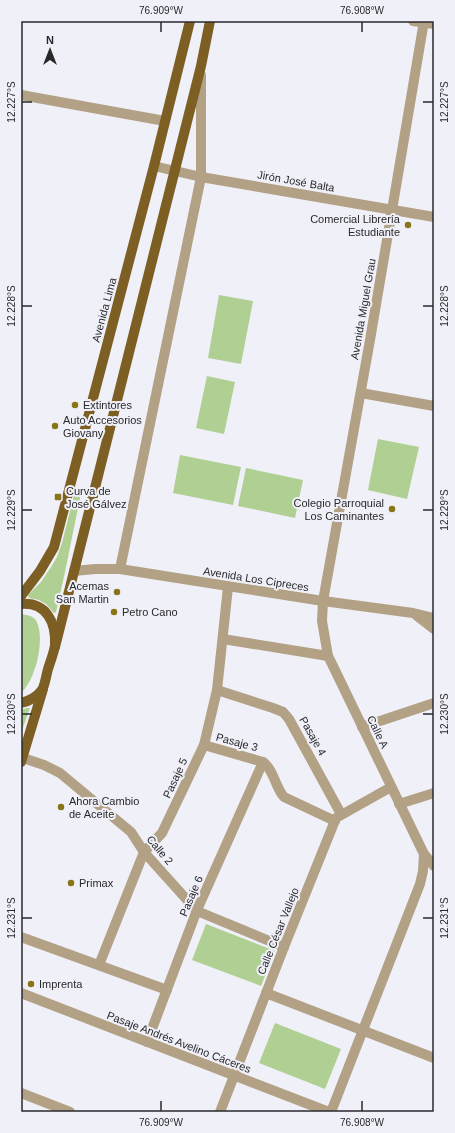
<svg xmlns="http://www.w3.org/2000/svg" width="455" height="1133" font-family="Arial,sans-serif">
	<style>
		.green { fill: #afd092 }
		.lines { fill: none; stroke-linecap: round; stroke-linejoin: round }
		.minor { stroke: #b2a184; stroke-width: 10 }
		.major { stroke: #7d5e23; stroke-width: 10 }
		.ticks { fill: none; stroke: #29292c; stroke-width: 1.5 }
		.poi-dot { fill: #887517; stroke: #f0f0f9; stroke-width: 1.5 }
		.labels { text-anchor: middle; dominant-baseline: central; stroke-width: 4; stroke-linejoin: round; paint-order: stroke }
		.street-label { font-size: 11px; fill: #29292c; stroke: #f0f0f9 }
		.poi-label { font-size: 11px; fill: #29292c; stroke: #f0f0f9; text-anchor: start }
		.neatline { fill: none; stroke: #29292c; stroke-width: 1.5 }
		.ticks-label { font-size: 10px; text-anchor: middle; fill: #29292c }
	</style>
	<rect width="100%" height="100%" fill="#f0f0f9"/>
	<g class="green">
		<path d="M219,295L253,301L241,364L208,358Z"/>
		<path d="M207,376L235,382L224,434L196,428Z"/>
		<path d="M378,439L419,447L407,499L368,490Z"/>
		<path d="M180,455L241,467L233,505L173,493Z"/>
		<path d="M246,468L303,480L295,518L238,506Z"/>
		<path d="M75,491L81,493L65,572L56,612L54,613L46,604L39,600L29,598L28,595L41,582L51,567L57,557L62,543Z"/>
		<path d="M21,614C26,615 31,615 35,619C44,631 39,659 34,671C32,678 28,684 24,690L21,691Z"/>
		<path d="M27,708H30L21,733V710Z"/>
		<path d="M206,924L275,951L261,986L192,960Z"/>
		<path d="M275,1023L341,1049L325,1089L259,1063Z"/>
	</g>
	<g class="lines">
		<g class="minor">
			<path d="M413,21L434,24"/>
			<path d="M424,21L370,340L323,601L322,621L328,656L332,664L424,854L434,866"/>
			<path d="M21,95L165,121"/>
			<path d="M154,166L201,177L434,217"/>
			<path d="M361,393L434,406"/>
			<path d="M120,569L201,177V75"/>
			<path d="M74,571L95,569H120L323,601L413,613L434,618"/>
			<path d="M416,615L434,629"/>
			<path d="M223,639L328,656"/>
			<path d="M217,690L273,708L283,712L289,719L341,814"/>
			<path d="M362,727L434,703"/>
			<path d="M204,745L263,762C274,770 275,787 284,797L335,821"/>
			<path d="M23,758L44,765L60,773L131,832L144,852L197,911L284,947"/>
			<path d="M399,804L434,793"/>
			<path d="M21,937L167,990"/>
			<path d="M99,965L144,852L162,833L204,745L217,690L228,587"/>
			<path d="M21,993L329,1112"/>
			<path d="M266,993L434,1058"/>
			<path d="M147,1042L197,910L263,762"/>
			<path d="M21,1093L70,1112"/>
			<path d="M220,1112L284,947L336,818L391,787"/>
			<path d="M331,1112L420,884L423,871L424,854"/>
		</g>
		<g class="major">
			<path d="M21,596L40,571L54,547L154,166L190,21"/>
			<path d="M21,604C47,602 56,623 55,645C54,653 50,662 48,669C46,676 45,685 42,690C37,697 29,701 21,703"/>
			<path d="M55,647L201,66L210,21"/>
			<path d="M21,762L43,689"/>
		</g>
	</g>
	<path class="ticks" d="M161,22V32M362,22V32M22,102H32M423,102H433M22,306H32M423,306H433M22,510H32M423,510H433M22,714H32M423,714H433M22,918H32M423,918H433M161,1101V1111M362,1101V1111"/>
	<g class="poi-dot">
		<circle cx="408" cy="225" r="4"/>
		<circle cx="75" cy="405" r="4"/>
		<circle cx="55" cy="426" r="4"/>
		<rect x="54" y="493" width="8" height="8" rx="2"/>
		<circle cx="392" cy="509" r="4"/>
		<circle cx="117" cy="592" r="4"/>
		<circle cx="114" cy="612" r="4"/>
		<circle cx="61" cy="807" r="4"/>
		<circle cx="71" cy="883" r="4"/>
		<circle cx="31" cy="984" r="4"/>
	</g>
	<g class="labels">
		<g class="street-label">
			<text transform="translate(296 181) rotate(10)">Jirón José Balta</text>
			<text transform="translate(363 309) rotate(-80)">Avenida Miguel Grau</text>
			<text transform="translate(104 310) rotate(-75)">Avenida Lima</text>
			<text transform="translate(256 579) rotate(9)">Avenida Los Cipreces</text>
			<text transform="translate(378 732) rotate(64)">Calle A</text>
			<text transform="translate(313 736) rotate(61)">Pasaje 4</text>
			<text transform="translate(237 742) rotate(15)">Pasaje 3</text>
			<text transform="translate(175 778) rotate(-65)">Pasaje 5</text>
			<text transform="translate(160 850) rotate(50)">Calle 2</text>
			<text transform="translate(191 896) rotate(-67)">Pasaje 6</text>
			<text transform="translate(278 931) rotate(-68)">Calle César Vallejo</text>
			<text transform="translate(179 1042) rotate(21)">Pasaje Andrés Avelino Cáceres</text>
		</g>
		<g class="poi-label">
			<text x="400" y="219" text-anchor="end">Comercial Librería<tspan x="400" dy="13">Estudiante</tspan></text>
			<text x="83" y="405">Extintores</text>
			<text x="63" y="420">Auto Accesorios<tspan x="63" dy="13">Giovany</tspan></text>
			<text x="66" y="491">Curva de<tspan x="66" dy="13">José Gálvez</tspan></text>
			<text x="384" y="503" text-anchor="end">Colegio Parroquial<tspan x="384" dy="13">Los Caminantes</tspan></text>
			<text x="109" y="586" text-anchor="end">Acemas<tspan x="109" dy="13">San Martin</tspan></text>
			<text x="122" y="612">Petro Cano</text>
			<text x="69" y="801">Ahora Cambio<tspan x="69" dy="13">de Aceite</tspan></text>
			<text x="79" y="883">Primax</text>
			<text x="39" y="984">Imprenta</text>
		</g>
	</g>
	<rect width="455" height="1133" fill="none" stroke="#f0f0f9" stroke-width="44"/>
	<g transform="translate(50 50)" stroke="#f0f0f9" stroke-width="3" paint-order="stroke">
	<path d="M0-3L7 15L0 10L-7 15Z" fill="#29292c"/>
	<text y="-6" font-size="11" font-weight="bold" text-anchor="middle" fill="#29292c">N</text>
	</g>
	<rect x="22" y="22" width="411" height="1089" class="neatline"/>
	<g class="ticks-label">
		<text x="161" y="14">76.909°W</text>
		<text x="362" y="14">76.908°W</text>
		<text transform="translate(11 102) rotate(-90)" y="4">12.227°S</text>
		<text transform="translate(444 102) rotate(-90)" y="4">12.227°S</text>
		<text transform="translate(11 306) rotate(-90)" y="4">12.228°S</text>
		<text transform="translate(444 306) rotate(-90)" y="4">12.228°S</text>
		<text transform="translate(11 510) rotate(-90)" y="4">12.229°S</text>
		<text transform="translate(444 510) rotate(-90)" y="4">12.229°S</text>
		<text transform="translate(11 714) rotate(-90)" y="4">12.230°S</text>
		<text transform="translate(444 714) rotate(-90)" y="4">12.230°S</text>
		<text transform="translate(11 918) rotate(-90)" y="4">12.231°S</text>
		<text transform="translate(444 918) rotate(-90)" y="4">12.231°S</text>
		<text x="161" y="1126">76.909°W</text>
		<text x="362" y="1126">76.908°W</text>
	</g>
</svg>
